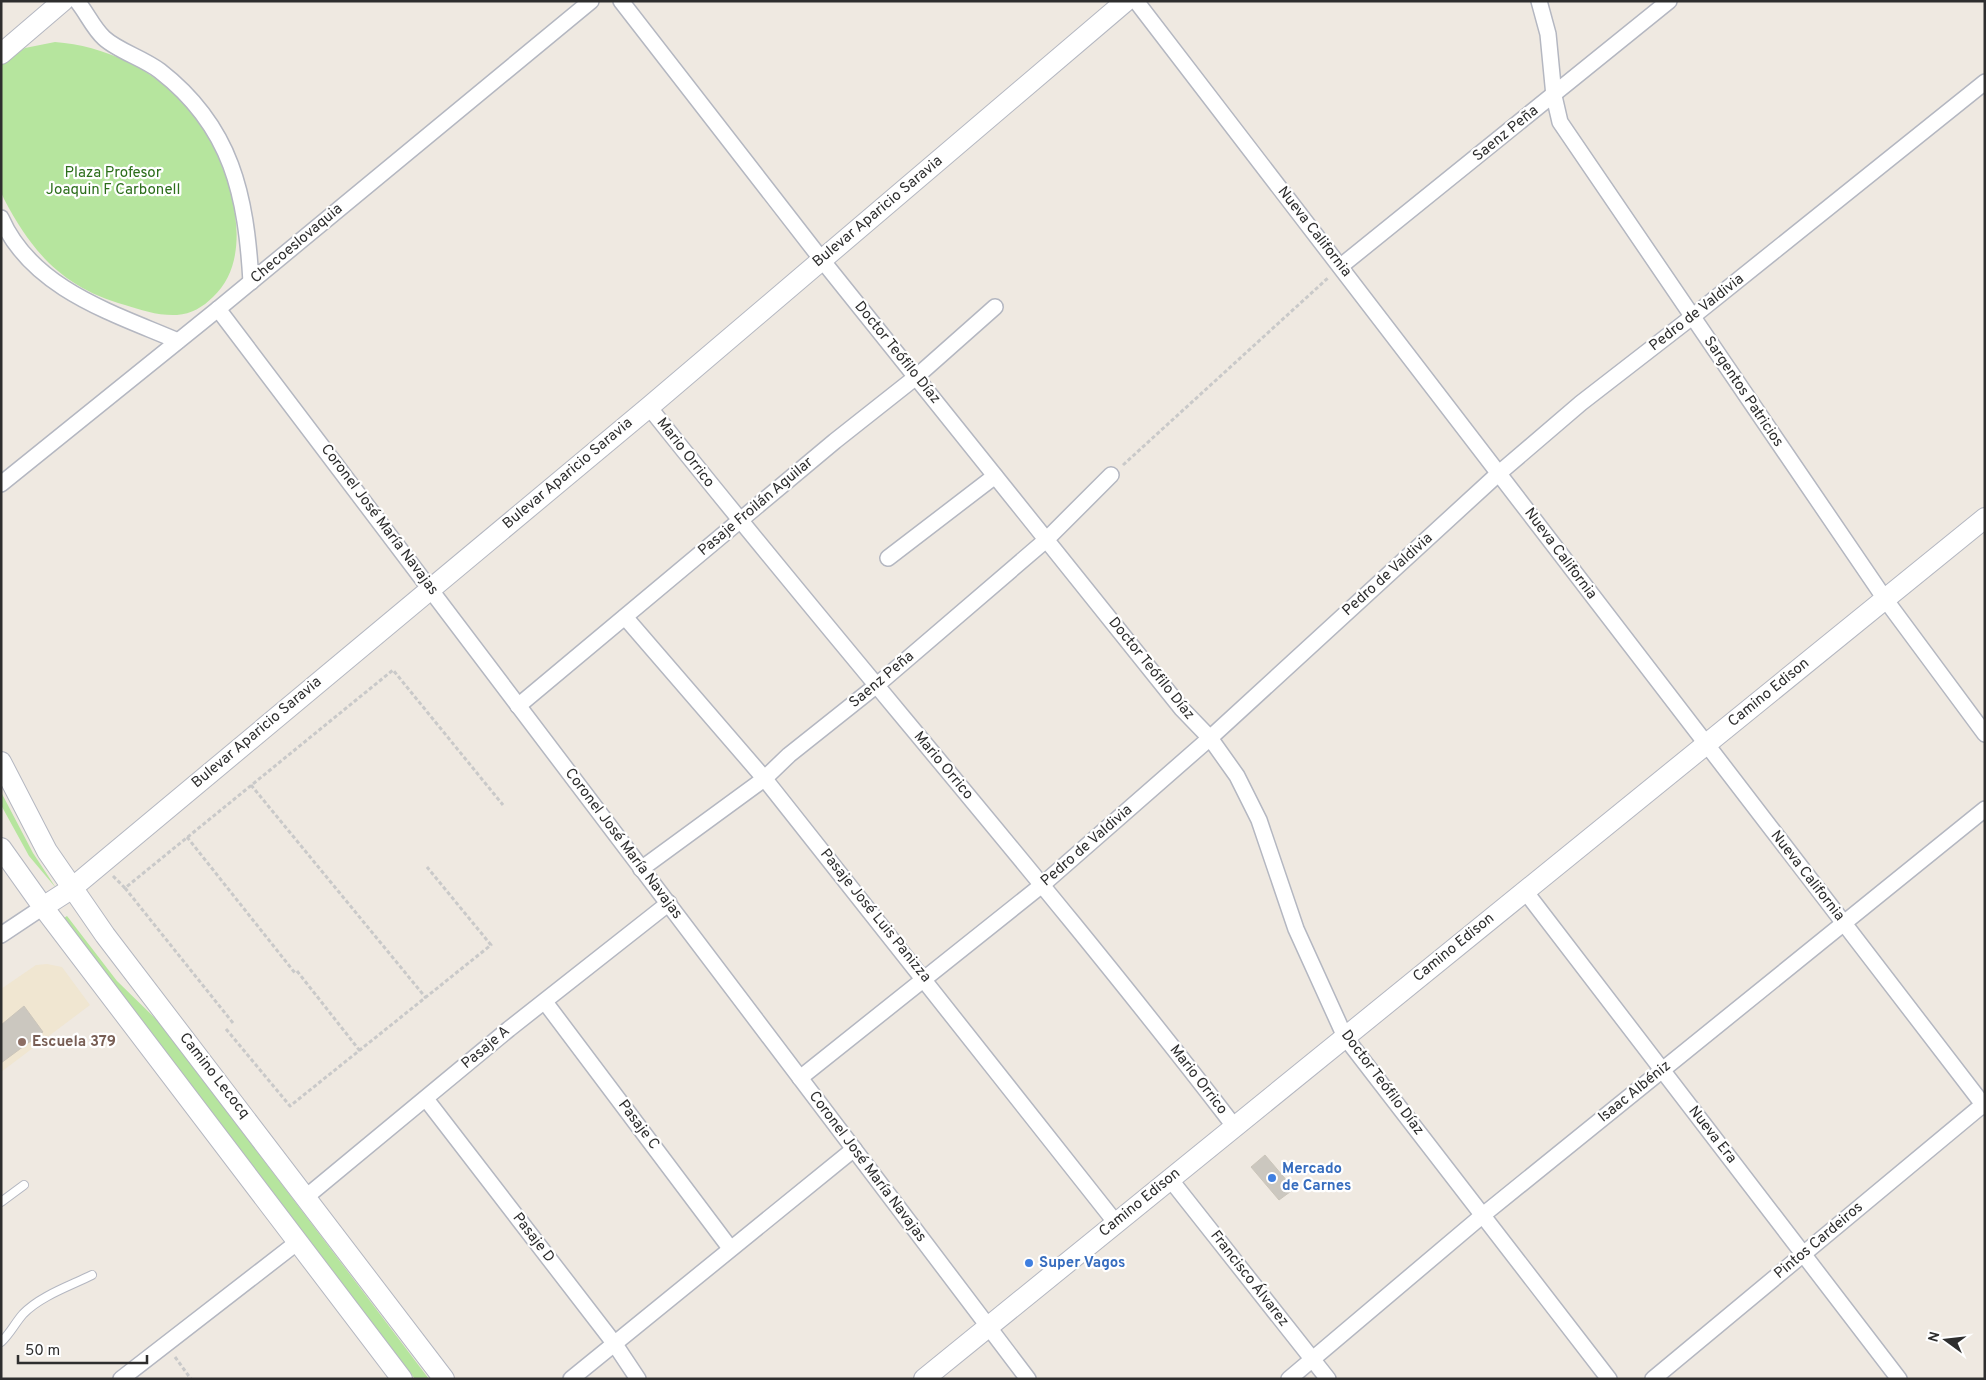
<svg xmlns="http://www.w3.org/2000/svg" width="1986" height="1380" font-family="Overpass,sans-serif">
	<style>
		.education { fill: #f0e6d1 }
		.green { fill: #b6e59e }
		.building { fill: #cbc7bf; stroke: #cbc5ba }
		.lines { fill: none; stroke-linecap: round; stroke-linejoin: round }
		.service-casing { stroke: #b4b7c1; stroke-width: 10 }
		.minor-casing { stroke: #b4b7c1; stroke-width: 18 }
		.tertiary-casing { stroke: #b4b7c1; stroke-width: 22 }
		.path { stroke: #c9c9c9; stroke-width: 3; stroke-dasharray: 4 2.5; stroke-linecap: butt }
		.service { stroke: #fff; stroke-width: 8 }
		.minor { stroke: #fff; stroke-width: 15 }
		.tertiary { stroke: #fff; stroke-width: 20 }
		.education-dot { fill: #8d6e63; stroke: #fff; stroke-width: 2 }
		.shop-dot { fill: #3f7fe0; stroke: #fff; stroke-width: 2 }
		.labels { text-anchor: middle; dominant-baseline: central; stroke-width: 4.5; stroke-linejoin: round; paint-order: stroke }
		.street-label { font-size: 15px; fill: #2e2e2e; stroke: #fff }
		.park-label { font-size: 15px; fill: #2c6e1b; stroke: #fff }
		.education-label { font-size: 15px; font-weight: bold; fill: #785e54; stroke: #fff; text-anchor: start }
		.shop-label { font-size: 15px; font-weight: bold; fill: #366cbe; stroke: #fff; text-anchor: start }
	</style>
	<rect width="100%" height="100%" fill="#efe9e1"/>
	<path class="education" d="M47,964L62,967L90,1005L1,1072V989L36,965Z"/>
	<g class="green">
		<path d="M55,42C105,46 151,68 185,104C224,147 263,251 213,297C203,307 191,314 177,315C159,316 141,310 125,305C64,288 33,254 4,199L1,192V65L25,48Z"/>
		<path d="M1,792L33,853L56,888L29,856L1,805Z"/>
		<path d="M67,916L117,981L160,1023L429,1379H415L64,918Z"/>
	</g>
	<g class="building">
		<path d="M24,1006L43,1032L1,1063V1025Z"/>
		<path d="M1265,1155L1294,1189L1279,1200L1251,1167Z"/>
	</g>
	<g class="lines">
		<defs>
			<g id="service">
				<path d="M1,1202L24,1185"/>
				<path d="M1,1342C10,1334 15,1323 23,1314C40,1296 70,1286 92,1275"/>
			</g>
			<g id="minor">
				<path d="M77,1C87,13 93,28 104,38C118,51 143,58 160,71C232,127 246,195 251,282"/>
				<path d="M621,1L822,260L1182,709L1210,738L1237,776L1259,820L1296,929L1345,1037L1609,1379"/>
				<path d="M1136,1L1985,1107"/>
				<path d="M1539,1L1548,34L1554,96L1560,122L1885,599L1985,734"/>
				<path d="M1,218C32,289 113,313 178,341"/>
				<path d="M1341,266L1669,1"/>
				<path d="M218,309L1028,1379"/>
				<path d="M649,407C841,649 1046,881 1234,1126"/>
				<path d="M1,484L218,309L591,1"/>
				<path d="M888,558L995,476"/>
				<path d="M625,617L764,778L1116,1223"/>
				<path d="M518,706L835,441L916,377L995,307"/>
				<path d="M641,869L764,779L789,755L877,685L1046,540L1111,475"/>
				<path d="M1525,891L1899,1379"/>
				<path d="M1,935L43,907"/>
				<path d="M545,1002L730,1248"/>
				<path d="M800,1078L1042,885L1210,738L1498,474L1581,403L1692,317L1985,82"/>
				<path d="M426,1099L614,1343L638,1379"/>
				<path d="M1170,1179L1328,1379"/>
				<path d="M306,1197L509,1029L669,903"/>
				<path d="M121,1379L299,1241"/>
				<path d="M571,1379L854,1149"/>
				<path d="M1289,1379L1483,1215L1985,809"/>
				<path d="M1653,1379L1985,1103"/>
			</g>
			<g id="tertiary">
				<path d="M1,54L63,1"/>
				<path d="M1,762L47,851L105,935L444,1379"/>
				<path d="M1,848L43,907L402,1379"/>
				<path d="M43,907L71,889L649,407L1126,1"/>
				<path d="M924,1379L1985,518"/>
			</g>
		</defs>
		<use href="#service" class="service-casing"/>
		<use href="#minor" class="minor-casing"/>
		<use href="#tertiary" class="tertiary-casing"/>
		<g class="path">
			<path d="M1123,465L1329,277"/>
			<path d="M251,785L426,998"/>
			<path d="M187,837L295,973"/>
			<path d="M113,876L125,888"/>
			<path d="M297,971L360,1051"/>
			<path d="M233,1023L125,888L393,670L503,805"/>
			<path d="M226,1029L290,1106L491,945L427,867"/>
			<path d="M175,1357L191,1379"/>
		</g>
		<use href="#service" class="service"/>
		<use href="#minor" class="minor"/>
		<use href="#tertiary" class="tertiary"/>
	</g>
	<circle class="education-dot" cx="22" cy="1042" r="5"/>
	<g class="shop-dot">
		<circle cx="1272" cy="1178" r="5"/>
		<circle cx="1029" cy="1263" r="5"/>
	</g>
	<g class="labels">
		<g class="street-label">
			<text transform="translate(1506 134) rotate(-39)">Saenz Peña</text>
			<text transform="translate(878 212) rotate(-40)">Bulevar Aparicio Saravia</text>
			<text transform="translate(1314 232) rotate(52)">Nueva California</text>
			<text transform="translate(297 244) rotate(-40)">Checoeslovaquia</text>
			<text transform="translate(1697 313) rotate(-38)">Pedro de Valdivia</text>
			<text transform="translate(897 353) rotate(51)">Doctor Teófilo Díaz</text>
			<text transform="translate(1743 392) rotate(56)">Sargentos Patricios</text>
			<text transform="translate(685 453) rotate(52)">Mario Orrico</text>
			<text transform="translate(568 474) rotate(-40)">Bulevar Aparicio Saravia</text>
			<text transform="translate(756 507) rotate(-40)">Pasaje Froilán Aguilar</text>
			<text transform="translate(379 520) rotate(53)">Coronel José María Navajas</text>
			<text transform="translate(1560 554) rotate(53)">Nueva California</text>
			<text transform="translate(1388 575) rotate(-42)">Pedro de Valdivia</text>
			<text transform="translate(1151 669) rotate(51)">Doctor Teófilo Díaz</text>
			<text transform="translate(882 680) rotate(-40)">Saenz Peña</text>
			<text transform="translate(1769 693) rotate(-39)">Camino Edison</text>
			<text transform="translate(257 733) rotate(-40)">Bulevar Aparicio Saravia</text>
			<text transform="translate(943 766) rotate(50)">Mario Orrico</text>
			<text transform="translate(623 844) rotate(53)">Coronel José María Navajas</text>
			<text transform="translate(1087 846) rotate(-41)">Pedro de Valdivia</text>
			<text transform="translate(1807 876) rotate(52)">Nueva California</text>
			<text transform="translate(875 916) rotate(51)">Pasaje José Luis Panizza</text>
			<text transform="translate(1454 948) rotate(-39)">Camino Edison</text>
			<text transform="translate(486 1048) rotate(-40)">Pasaje A</text>
			<text transform="translate(214 1076) rotate(52)">Camino Lecocq</text>
			<text transform="translate(1198 1080) rotate(52)">Mario Orrico</text>
			<text transform="translate(1382 1083) rotate(53)">Doctor Teófilo Díaz</text>
			<text transform="translate(1635 1092) rotate(-39)">Isaac Albéniz</text>
			<text transform="translate(638 1125) rotate(53)">Pasaje C</text>
			<text transform="translate(1712 1135) rotate(52)">Nueva Era</text>
			<text transform="translate(867 1167) rotate(53)">Coronel José María Navajas</text>
			<text transform="translate(1140 1203) rotate(-39)">Camino Edison</text>
			<text transform="translate(533 1238) rotate(52)">Pasaje D</text>
			<text transform="translate(1819 1241) rotate(-40)">Pintos Cardeiros</text>
			<text transform="translate(1249 1279) rotate(52)">Francisco Álvarez</text>
		</g>
		<g class="park-label">
			<text x="113" y="173">Plaza Profesor<tspan x="113" dy="17">Joaquin F Carbonell</tspan></text>
		</g>
		<g class="education-label">
			<text x="32" y="1042">Escuela 379</text>
		</g>
		<g class="shop-label">
			<text x="1282" y="1169">Mercado<tspan x="1282" dy="17">de Carnes</tspan></text>
			<text x="1039" y="1263">Super Vagos</text>
		</g>
	</g>
	<rect width="1986" height="1380" fill="none" stroke="#2e2e2e" stroke-width="5"/>
	<g transform="translate(1946 1340) rotate(285)" stroke="#ffffff" stroke-width="4" paint-order="stroke">
	<path d="M0-4L9 19L0 12L-9 19Z" fill="#2e2e2e"/>
	<text y="-8" font-size="14" font-weight="bold" text-anchor="middle" fill="#2e2e2e">N</text>
	</g>
	<path d="M18 1355v8h129v-8" fill="none" stroke="#2e2e2e" stroke-width="2.5"/>
	<text x="25" y="1355" font-size="15" fill="#2e2e2e" stroke="#ffffff" stroke-width="4" paint-order="stroke">50 m</text>
</svg>
